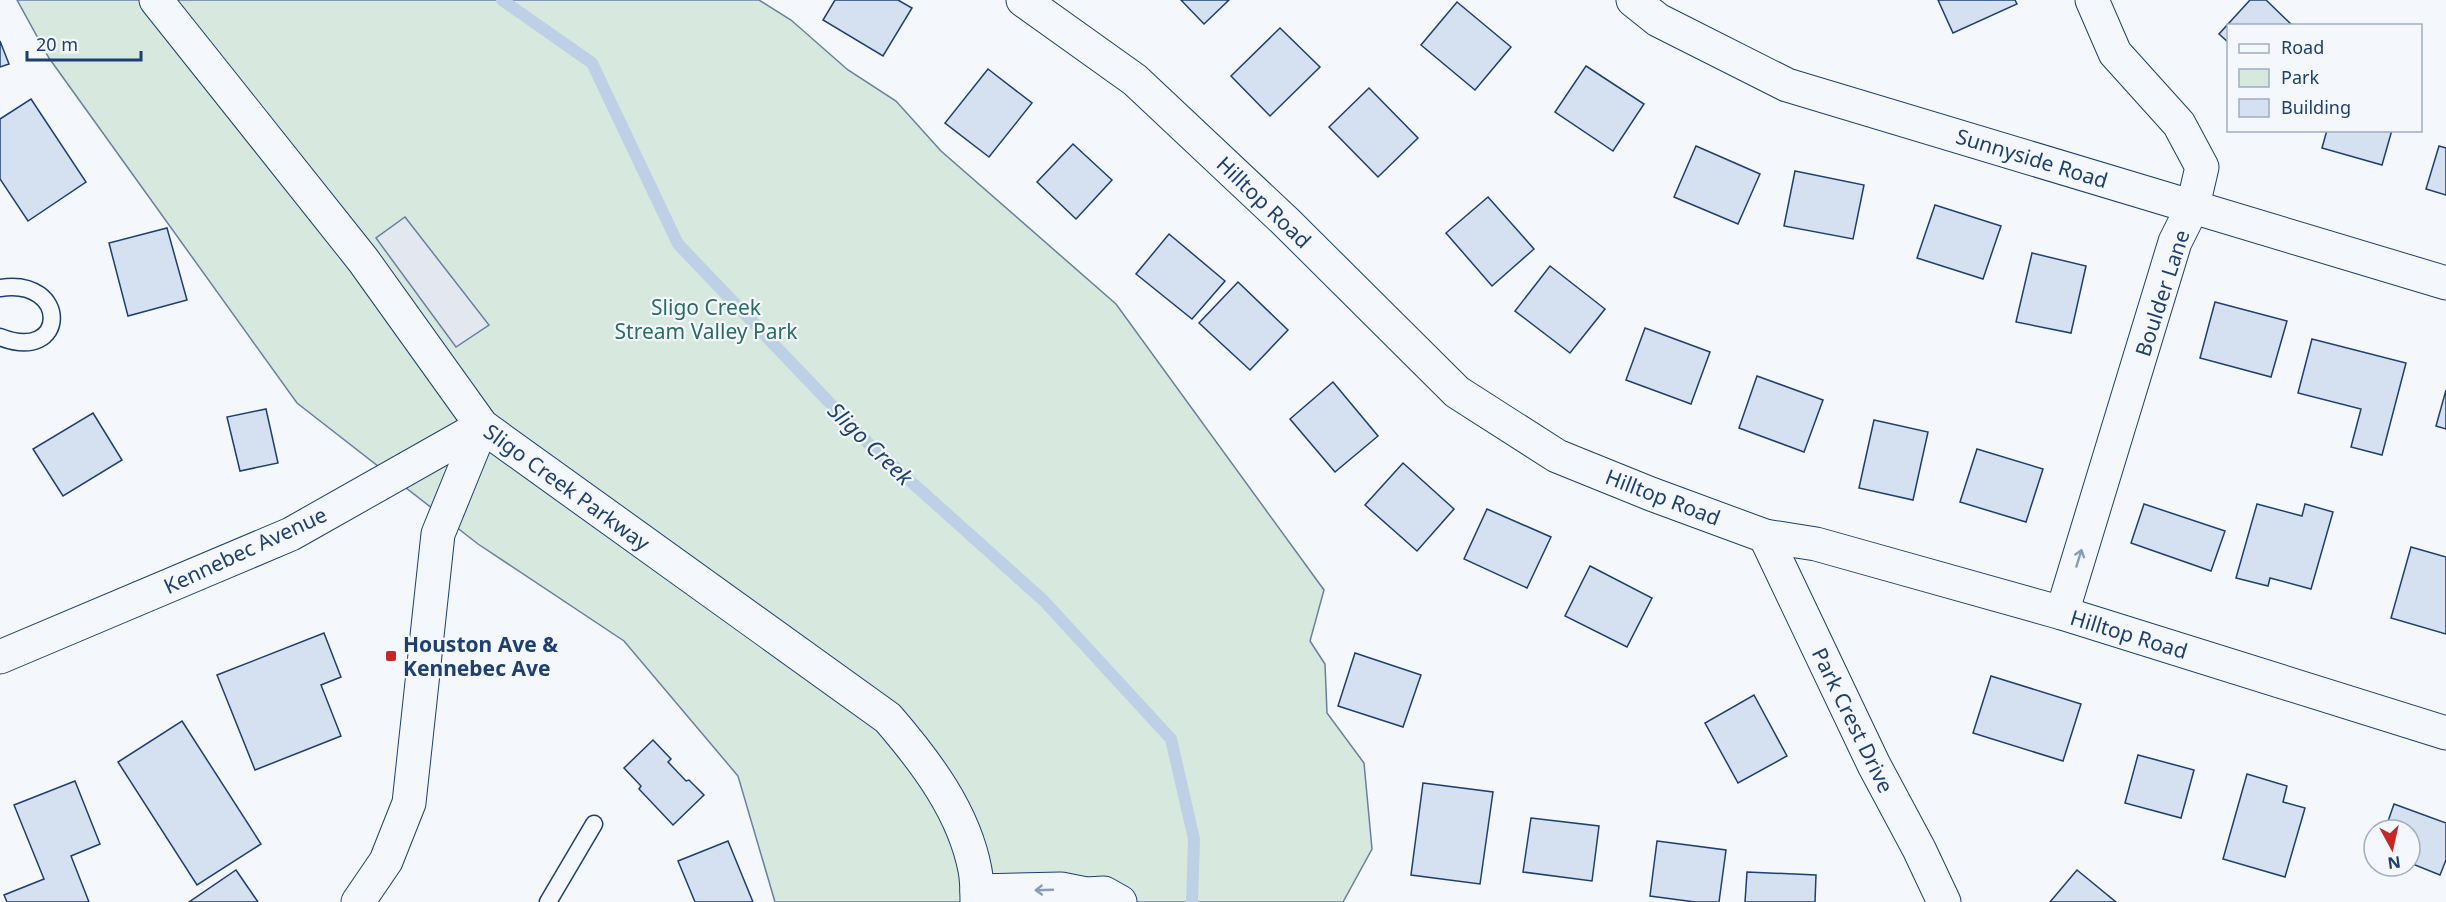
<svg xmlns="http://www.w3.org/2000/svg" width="2446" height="902" font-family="'Noto Sans',sans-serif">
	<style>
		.green { fill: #d7e8df; stroke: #687fa3; stroke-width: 1.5 }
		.parking { fill: #e3e8f0; stroke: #687fa3; stroke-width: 1.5 }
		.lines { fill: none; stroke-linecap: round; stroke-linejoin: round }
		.stream { stroke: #bed0e5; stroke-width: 12 }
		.building { fill: #d5e0f0; stroke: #1d3f73; stroke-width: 1.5 }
		.service-casing { stroke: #1d3f73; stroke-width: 19 }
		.minor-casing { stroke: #1d3f73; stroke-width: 35 }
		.tertiary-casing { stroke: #1d3f73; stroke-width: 35 }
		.service { stroke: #f4f7fb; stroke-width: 16 }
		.minor { stroke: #f4f7fb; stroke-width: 33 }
		.tertiary { stroke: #f4f7fb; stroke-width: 33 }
		.oneway { stroke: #889bb7 }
		.poi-dot { fill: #c62828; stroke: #f4f7fb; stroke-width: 2 }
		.labels { text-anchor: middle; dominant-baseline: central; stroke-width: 4.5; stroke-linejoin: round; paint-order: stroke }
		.street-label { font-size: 21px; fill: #1d3f73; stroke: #f4f7fb }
		.park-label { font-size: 21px; fill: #2c6c60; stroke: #f4f7fb }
		.poi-label { font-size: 21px; font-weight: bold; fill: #1d3f73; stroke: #f4f7fb; text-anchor: start }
		.water-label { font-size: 22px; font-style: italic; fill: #1d3f73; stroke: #f4f7fb }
	</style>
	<rect width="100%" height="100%" fill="#f4f7fb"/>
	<path class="green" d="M17,0H759L791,20L848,70L896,101L941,151L1116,304L1324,590L1310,641L1325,664L1327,713L1364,763L1372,849L1343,902H775L738,776L624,641L478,544L297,403L49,58Z"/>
	<path class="parking" d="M405,217L489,325L456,347L376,238Z"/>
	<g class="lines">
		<path class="stream" d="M502,0L592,63L678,244L869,444L1044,601L1171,739L1194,839L1192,902"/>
	</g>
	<g class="building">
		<path d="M835,0H898L912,8L883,56L823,20Z"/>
		<path d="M1181,0H1229L1204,24Z"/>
		<path d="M1938,0H2015L2017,4L1953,33Z"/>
		<path d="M2250,0H2266L2293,26H2228V42L2219,34Z"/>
		<path d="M1457,2L1511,47L1475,90L1421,45Z"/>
		<path d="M1280,28L1320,67L1270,116L1231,76Z"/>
		<path d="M0,41L9,64L0,67Z"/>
		<path d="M1586,66L1644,104L1613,151L1555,112Z"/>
		<path d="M988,69L1032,103L989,157L945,123Z"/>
		<path d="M1369,88L1418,138L1378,177L1329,127Z"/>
		<path d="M31,99L86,182L28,221L0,179V119Z"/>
		<path d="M2327,130H2392L2382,165L2322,148Z"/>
		<path d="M1073,144L1112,180L1076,219L1037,182Z"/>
		<path d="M1696,146L1760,174L1738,224L1674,197Z"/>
		<path d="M2439,146L2446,148V195L2426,189Z"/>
		<path d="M1795,171L1864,185L1853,239L1784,226Z"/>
		<path d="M1488,197L1534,249L1492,286L1446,233Z"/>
		<path d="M1935,205L2001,226L1983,279L1917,258Z"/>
		<path d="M167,228L187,300L128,316L109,243Z"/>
		<path d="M1169,234L1225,281L1192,319L1136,274Z"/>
		<path d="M2032,253L2086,266L2071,333L2016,322Z"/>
		<path d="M1550,266L1605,309L1570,353L1515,311Z"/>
		<path d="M1238,282L1288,330L1250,370L1199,323Z"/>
		<path d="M2215,302L2287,321L2271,377L2200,358Z"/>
		<path d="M1645,328L1710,352L1691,404L1626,380Z"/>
		<path d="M2312,339L2406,363L2382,455L2351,447L2361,409L2298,393Z"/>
		<path d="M1757,376L1823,400L1804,452L1739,428Z"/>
		<path d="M1333,382L1378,436L1335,472L1290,419Z"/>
		<path d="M2446,390V429L2436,426Z"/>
		<path d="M266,409L278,463L240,471L227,417Z"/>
		<path d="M93,413L122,460L63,496L33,449Z"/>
		<path d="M1874,420L1928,432L1913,500L1859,488Z"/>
		<path d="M1977,449L2043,469L2026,522L1960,502Z"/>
		<path d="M1403,463L1454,509L1417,551L1365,505Z"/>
		<path d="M2144,504L2225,531L2211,571L2131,543Z"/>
		<path d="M2257,504L2302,516L2305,504L2333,512L2311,589L2270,578L2268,586L2236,578Z"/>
		<path d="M1487,509L1551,537L1527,588L1464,559Z"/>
		<path d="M2411,547L2446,557V634L2391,618Z"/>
		<path d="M1590,566L1652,598L1627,647L1565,616Z"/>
		<path d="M324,633L341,677L321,685L341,736L255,770L217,675Z"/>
		<path d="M1355,653L1421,675L1403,727L1338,706Z"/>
		<path d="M1991,676L2081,704L2063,761L1973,733Z"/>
		<path d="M1754,695L1787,756L1738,783L1705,723Z"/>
		<path d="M182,721L261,844L197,885L118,762Z"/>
		<path d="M653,740L671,759L668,762L686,781L689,780L704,795L673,825L639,789L641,786L624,768Z"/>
		<path d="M2138,755L2194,770L2181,818L2125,803Z"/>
		<path d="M2247,774L2287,786L2283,802L2305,808L2285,877L2223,859Z"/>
		<path d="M75,781L100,844L71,856L89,902H7L4,895L44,879L14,805Z"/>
		<path d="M1423,783L1493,792L1480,884L1411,875Z"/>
		<path d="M2394,804L2446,823V860L2440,875L2410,863V830H2385Z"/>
		<path d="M1531,818L1599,826L1592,881L1523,872Z"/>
		<path d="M728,841L753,902H695L678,861Z"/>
		<path d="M1657,841L1726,850L1719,902H1695L1650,896Z"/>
		<path d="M236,870L258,902H189Z"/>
		<path d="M2077,870L2116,902H2050Z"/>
		<path d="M1747,872L1816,875L1815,902H1745Z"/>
	</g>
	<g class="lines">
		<defs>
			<g id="service">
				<path d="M0,288C70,277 68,364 0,337"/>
				<path d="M548,902L594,824"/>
			</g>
			<g id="minor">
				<path d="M1023,0L1135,80L1285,221L1457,392L1557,456L1651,494L1765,536L1816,544L2062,613L2446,733"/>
				<path d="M1633,0L1658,20L1787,85L2446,283"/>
				<path d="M1765,536L1874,765L1919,849L1944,902"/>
				<path d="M2062,613L2175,242L2193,206L2202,167L2179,124L2115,53L2092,0"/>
				<path d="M0,657L291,534L482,426"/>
				<path d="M977,891L1061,889L1086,894L1104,893L1120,902"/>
				<path d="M358,902L386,861L409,803L438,534L482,426"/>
			</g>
			<path id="tertiary" d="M156,0L363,260L482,426L888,718C926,762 964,812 975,870C977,880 977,891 977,902"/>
		</defs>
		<use href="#service" class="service-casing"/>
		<use href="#minor" class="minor-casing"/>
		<use href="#tertiary" class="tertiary-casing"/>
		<use href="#service" class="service"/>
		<use href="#minor" class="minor"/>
		<use href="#tertiary" class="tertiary"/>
	</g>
	<defs><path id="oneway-shaft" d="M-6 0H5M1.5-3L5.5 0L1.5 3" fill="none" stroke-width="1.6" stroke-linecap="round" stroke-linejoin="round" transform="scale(1.5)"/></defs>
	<g class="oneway">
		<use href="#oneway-shaft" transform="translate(2079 558) rotate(-73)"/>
		<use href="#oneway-shaft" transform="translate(1044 890) rotate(178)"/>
	</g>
	<rect class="poi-dot" x="385" y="650" width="12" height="12" rx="3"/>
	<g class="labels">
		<g class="street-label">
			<text transform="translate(2032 158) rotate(17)">Sunnyside Road</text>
			<text transform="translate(1264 202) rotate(44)">Hilltop Road</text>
			<text transform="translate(2162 293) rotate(-72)">Boulder Lane</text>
			<text transform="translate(567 487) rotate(36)">Sligo Creek Parkway</text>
			<text transform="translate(1663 497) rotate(21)">Hilltop Road</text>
			<text transform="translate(245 550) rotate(-25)">Kennebec Avenue</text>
			<text transform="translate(2129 634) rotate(17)">Hilltop Road</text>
			<text transform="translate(1853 720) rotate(64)">Park Crest Drive</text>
		</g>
		<g class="park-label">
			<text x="706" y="307">Sligo Creek<tspan x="706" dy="24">Stream Valley Park</tspan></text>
		</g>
		<g class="poi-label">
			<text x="403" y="644">Houston Ave &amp;<tspan x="403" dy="24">Kennebec Ave</tspan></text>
		</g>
		<g class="water-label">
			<text transform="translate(871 443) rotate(44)">Sligo Creek</text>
		</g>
	</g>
	<rect x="2227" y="24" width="195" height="108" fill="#f4f7fb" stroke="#9eadc5" stroke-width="1.5"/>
	<rect x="2239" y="44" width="30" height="9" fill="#f4f7fb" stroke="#9eadc5" stroke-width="1.5"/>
	<text x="2281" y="54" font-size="18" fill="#1d3f73">Road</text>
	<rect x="2239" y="69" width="30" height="18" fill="#d7e8df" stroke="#9eadc5" stroke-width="1.5"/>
	<text x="2281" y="84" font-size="18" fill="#1d3f73">Park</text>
	<rect x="2239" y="99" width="30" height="18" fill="#d5e0f0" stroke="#9eadc5" stroke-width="1.5"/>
	<text x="2281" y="114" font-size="18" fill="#1d3f73">Building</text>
	<g transform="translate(2392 848) rotate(172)"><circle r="28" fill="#f4f7fb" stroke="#9eadc5" stroke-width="1.5"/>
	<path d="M0-4.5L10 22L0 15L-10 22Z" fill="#c62828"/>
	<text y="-9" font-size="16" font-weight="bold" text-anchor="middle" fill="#1d3f73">N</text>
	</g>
	<path d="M27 51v9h114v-9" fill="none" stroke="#1d3f73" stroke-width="3"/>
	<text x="36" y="51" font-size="18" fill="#1d3f73" stroke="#f4f7fb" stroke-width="4.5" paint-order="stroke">20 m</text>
</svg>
